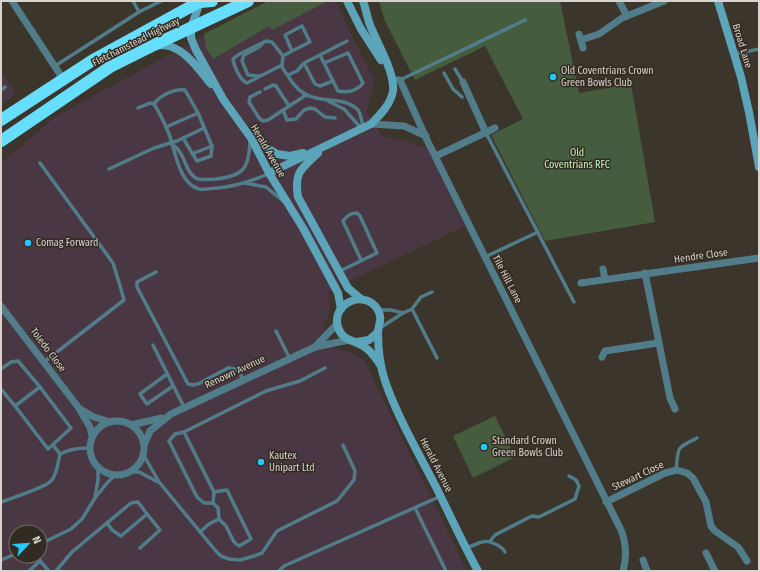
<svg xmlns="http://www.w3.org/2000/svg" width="760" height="572" font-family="'Fira Sans Condensed',sans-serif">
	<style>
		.industrial { fill: #493843; fill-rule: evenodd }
		.green { fill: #455c3f }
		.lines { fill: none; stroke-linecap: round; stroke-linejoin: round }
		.lane { stroke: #517d8a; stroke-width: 3.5 }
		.street { stroke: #517d8a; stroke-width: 7 }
		.secondary { stroke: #5ca4b9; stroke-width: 8 }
		.highway { stroke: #66defe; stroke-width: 12 }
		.poi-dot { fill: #22c9fd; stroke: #322b22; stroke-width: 1.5 }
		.labels { text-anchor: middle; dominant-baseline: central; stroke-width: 3; stroke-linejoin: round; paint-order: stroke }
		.street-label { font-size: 10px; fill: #d8d3cd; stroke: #322b22 }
		.poi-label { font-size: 10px; fill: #d8d3cd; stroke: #322b22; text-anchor: start }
		.park-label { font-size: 10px; fill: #c7f3bc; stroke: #322b22 }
	</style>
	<rect width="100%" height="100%" fill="#3c352c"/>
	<g class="industrial">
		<path d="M268,1H335L374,80L367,112L382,136L406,141L427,148L465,226L328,291L330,312L323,326L334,349L351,352L364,360L467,571H1V163L55,117ZM16,532H40V556H16Z"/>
		<path d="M1,71L16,94L1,105Z"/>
	</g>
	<g class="green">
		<path d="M268,1H328L272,30L269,26L213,59L206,48L204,34Z"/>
		<path d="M379,1H560L579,93L631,84L655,222L545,241L491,135L523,119L485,46L415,80L384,19Z"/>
		<path d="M495,416L515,457L473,478L453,436Z"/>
	</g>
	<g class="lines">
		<g class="lane">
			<path d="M133,1L139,12"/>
			<path d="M292,51L310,42L302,26L285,35L292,51L283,56C283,59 282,63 282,66C282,69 288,75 290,79C310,111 339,91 358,110C361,114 362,122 363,128"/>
			<path d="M735,54L759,49"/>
			<path d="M320,55L347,41"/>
			<path d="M324,63L348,53L363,83C357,91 347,93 338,91L333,81"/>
			<path d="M282,65L247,83C240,80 234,67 233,59L238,55L266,41L272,42L283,56"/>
			<path d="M55,66L139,12L161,1"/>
			<path d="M455,69L463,82"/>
			<path d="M444,73L453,89L462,97"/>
			<path d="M288,75L297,71L304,63L320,55L333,81L320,86L315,84L304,63"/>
			<path d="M260,76L248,75L242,61L244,55L259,47L264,42"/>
			<path d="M400,80L525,20"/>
			<path d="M265,89L273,85L276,86L289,106"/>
			<path d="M1,90L5,87"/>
			<path d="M260,92L250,97L249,102L259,118L263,121L268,120L306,95"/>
			<path d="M328,101L344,109L361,128"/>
			<path d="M154,104C159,96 175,88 185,90L198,113L212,146L211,156L197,161L183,138"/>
			<path d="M138,108L150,103L154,104C160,113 165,124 169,134C175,150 179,184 199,189C205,190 212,188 218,188C236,186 252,181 268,174"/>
			<path d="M283,110L287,120L296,119L304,110L310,108L315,109L325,117L335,118"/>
			<path d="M166,127L198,113"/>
			<path d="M486,133L574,302"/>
			<path d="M172,144C174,146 177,148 179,151C185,158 187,175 198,179C203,180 211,179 216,179C244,176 249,168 250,141"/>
			<path d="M192,154L212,146"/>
			<path d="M40,163L113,263L121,289L124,300L44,362"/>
			<path d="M109,169L154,148L177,141L204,128"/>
			<path d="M245,183L266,187L283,201"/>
			<path d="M485,257L538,232"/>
			<path d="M340,271L377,253L360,216L357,213C350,213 347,216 343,221L361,260"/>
			<path d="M156,272L137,282V287L188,384L193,385L198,384L228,368C237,367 239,372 243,379"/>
			<path d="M412,309L437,358"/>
			<path d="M379,310H391L403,313"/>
			<path d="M380,328L403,313L412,309L421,297L432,292"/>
			<path d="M276,331L290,359"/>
			<path d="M153,345L184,407"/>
			<path d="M1,369L11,362L18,361L40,387"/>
			<path d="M167,374L140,394L147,404L173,386"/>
			<path d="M40,387L71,428L48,449L15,406Z"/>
			<path d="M1,389L15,406"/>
			<path d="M184,432L214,492L227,490L251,539L239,546L234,542L226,526L219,519L218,508L213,503H204L197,497L169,441L175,434Z"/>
			<path d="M184,432L266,391L300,381L325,368"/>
			<path d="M53,445L60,454"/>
			<path d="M143,454L159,482L215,550L221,556L229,559L240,560L254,556L262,553L277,531L337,501L354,480L355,471L343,445"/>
			<path d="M676,470C679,446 675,449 697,438"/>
			<path d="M129,472H139L158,482"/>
			<path d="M95,497L98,480V468"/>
			<path d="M1,502C12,498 44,488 51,481C57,475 58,463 60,454C69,449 78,448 89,448"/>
			<path d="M213,503L214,492"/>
			<path d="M415,508L446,571"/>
			<path d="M200,532L209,524L219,519"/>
			<path d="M490,541L495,535L532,516L539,517L575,499L579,486L576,480L569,476"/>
			<path d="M40,544L71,529L82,519L95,498L107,483L115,475"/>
			<path d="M140,548L160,530L147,514"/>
			<path d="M467,548C477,544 485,538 495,544C500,546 503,548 505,552"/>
			<path d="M38,556L40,561L49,571"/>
			<path d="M1,560L16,554"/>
			<path d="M29,571L40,561"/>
			<path d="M56,571L72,552L131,503L138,502L147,514L121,536L112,530L107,523"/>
			<path d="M279,571L284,566L441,496"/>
		</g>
		<g class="street">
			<path d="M12,1L63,79"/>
			<path d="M619,1L627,16L664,1"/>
			<path d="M579,34L583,48"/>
			<path d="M581,40L599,34L622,18L627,16"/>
			<path d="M393,80H400L427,140L485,257L621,530C626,543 627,557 623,571"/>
			<path d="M463,82L486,133"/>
			<path d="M371,124L404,126L426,136"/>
			<path d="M436,156L495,128"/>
			<path d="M603,269L605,279"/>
			<path d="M645,273L670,398L675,409"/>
			<path d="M581,283L759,258"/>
			<path d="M1,306L78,407L90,427L92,436"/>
			<path d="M315,347L337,324"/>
			<path d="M602,357L605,351L658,343"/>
			<path d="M80,409L94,417L110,422"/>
			<circle cx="117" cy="448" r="27"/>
			<path d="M131,425L162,418"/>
			<path d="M144,445L150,431L171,414L315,347L349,340"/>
			<path d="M606,502L665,473L677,470L687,473L693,478L706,502L711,526L715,531L738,547L747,561"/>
			<path d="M706,553L715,571"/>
			<path d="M643,560L647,571"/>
		</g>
		<g class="secondary">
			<path d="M347,1L361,29L381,60"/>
			<path d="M718,1L741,77L749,112L759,167"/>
			<path d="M200,2L191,28V38L196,50L223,99L251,138L269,173L303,228L338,293L341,309"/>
			<path d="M156,45C160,45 165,45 169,46C187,51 200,71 211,84"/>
			<path d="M252,138L277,154L290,156L303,153"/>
			<path d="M318,153C301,169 294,172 298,197L348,288L361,299"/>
			<path d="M269,173L371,124C380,115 391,104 393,91C395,72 377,43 370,25C367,17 366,9 363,1"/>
			<path d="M357,342L369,340L378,332"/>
			<path d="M381,366C376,359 372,351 363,346C354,340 344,341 339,330C328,305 364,287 378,310C383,319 378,325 378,333C378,349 380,366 385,381C397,416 419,454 436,487C450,515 463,544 478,571"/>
		</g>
		<g class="highway">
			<path d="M200,2L212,1"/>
			<path d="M1,120L93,60L201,1"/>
			<path d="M1,141L110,67L154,45L248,1"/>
		</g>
	</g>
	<g class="poi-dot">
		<circle cx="553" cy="77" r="4"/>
		<circle cx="28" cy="243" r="4"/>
		<circle cx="484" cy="447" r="4"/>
		<circle cx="261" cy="462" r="4"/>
	</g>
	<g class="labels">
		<g class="street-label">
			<text transform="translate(136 42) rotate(-27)">Fletchamstead Highway</text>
			<text transform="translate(742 46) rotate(73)">Broad Lane</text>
			<text transform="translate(268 151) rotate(60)">Herald Avenue</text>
			<text transform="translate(701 256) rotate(-8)">Hendre Close</text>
			<text transform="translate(507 279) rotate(63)">Tile Hill Lane</text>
			<text transform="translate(48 350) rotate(53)">Toledo Close</text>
			<text transform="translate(235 372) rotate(-25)">Renown Avenue</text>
			<text transform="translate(436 465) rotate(63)">Herald Avenue</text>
			<text transform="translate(638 476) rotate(-25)">Stewart Close</text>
		</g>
		<g class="poi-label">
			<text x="561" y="71">Old Coventrians Crown<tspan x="561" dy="12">Green Bowls Club</tspan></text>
			<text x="36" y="243">Comag Forward</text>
			<text x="492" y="441">Standard Crown<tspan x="492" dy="12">Green Bowls Club</tspan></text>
			<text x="269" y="456">Kautex<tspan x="269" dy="12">Unipart Ltd</tspan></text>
		</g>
		<g class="park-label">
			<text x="577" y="153">Old<tspan x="577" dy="12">Coventrians RFC</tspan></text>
		</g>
	</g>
	<rect width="760" height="572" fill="none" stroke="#d8d3cd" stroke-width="4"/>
	<g transform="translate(28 544) rotate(65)"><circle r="19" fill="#322b22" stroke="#746e66"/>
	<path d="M0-3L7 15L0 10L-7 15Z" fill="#22c9fd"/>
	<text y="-6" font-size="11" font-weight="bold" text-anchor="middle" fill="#d8d3cd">N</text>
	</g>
</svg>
